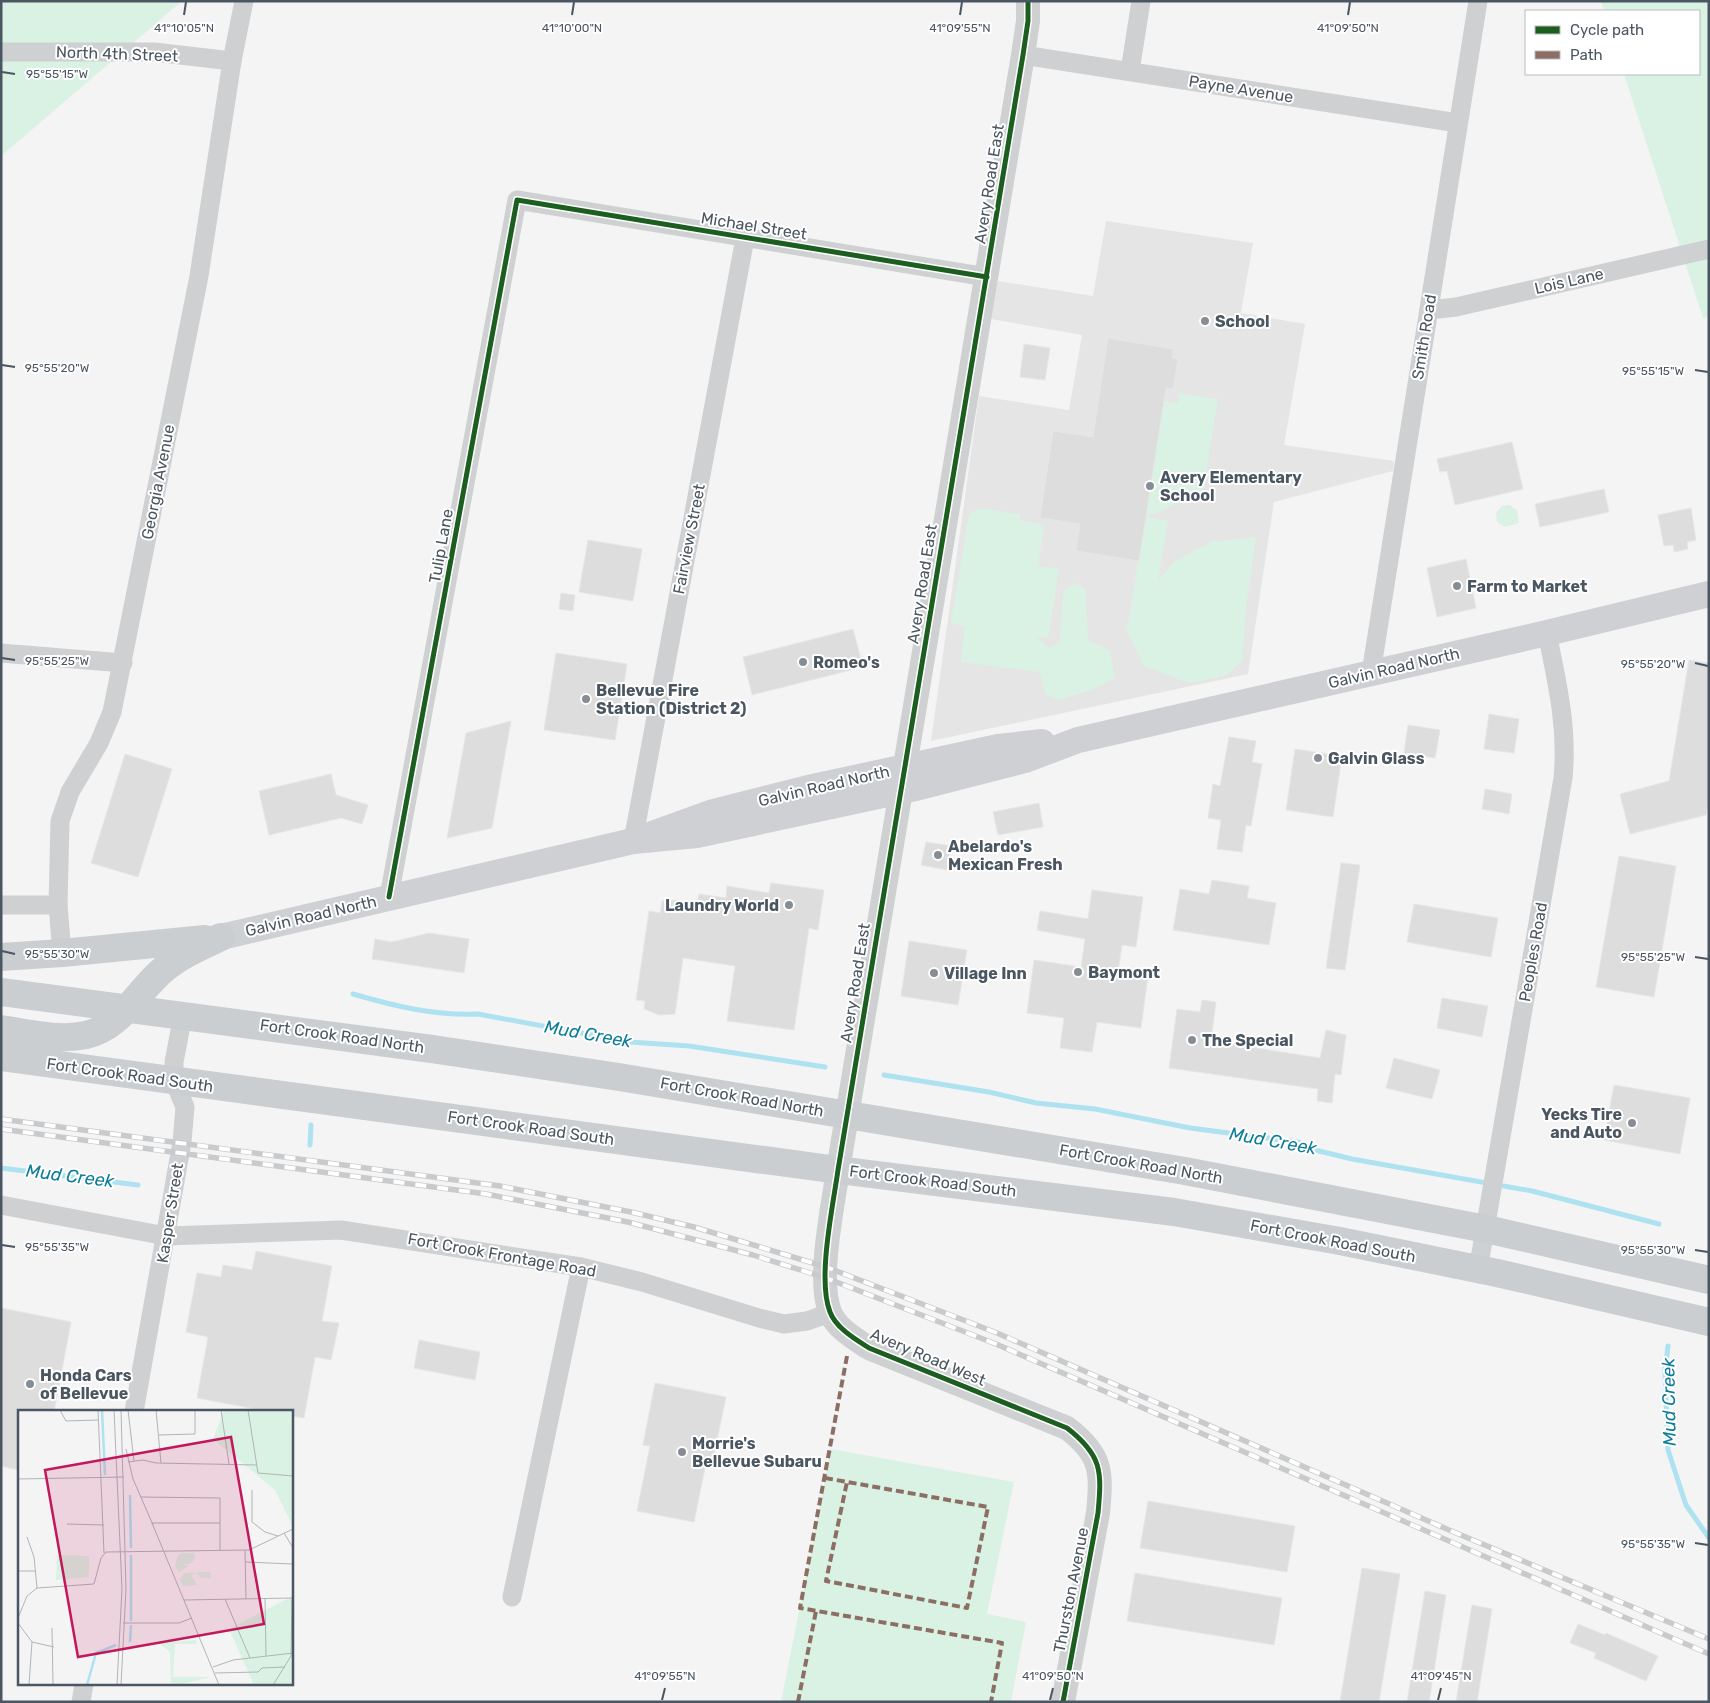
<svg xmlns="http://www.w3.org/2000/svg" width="1710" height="1703" font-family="Rubik,sans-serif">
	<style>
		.education { fill: #e6e5e6 }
		.green { fill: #d9f2e3 }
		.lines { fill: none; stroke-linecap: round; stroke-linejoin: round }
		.stream { stroke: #aee2f0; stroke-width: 5 }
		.building { fill: #ddddde; stroke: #e5e6e7 }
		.minor { stroke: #ced0d2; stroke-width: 19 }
		.tertiary { stroke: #ced0d2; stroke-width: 24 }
		.secondary { stroke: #ced0d4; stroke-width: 26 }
		.primary { stroke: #caced1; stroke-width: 28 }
		.rail-casing { stroke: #c9cacc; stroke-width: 5.5 }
		.rail { stroke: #fff; stroke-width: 4; stroke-dasharray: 11; stroke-linecap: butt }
		.quiet { stroke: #8d6e63; stroke-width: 4; stroke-dasharray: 8 4; stroke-linecap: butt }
		.cycleway-casing { stroke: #fff; stroke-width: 8 }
		.cycleway { stroke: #1b5e20; stroke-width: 5 }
		.ticks { fill: none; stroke: #4a5661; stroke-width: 2 }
		.poi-dot { fill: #868d94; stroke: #fff; stroke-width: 2 }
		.labels { text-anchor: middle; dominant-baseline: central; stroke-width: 4; stroke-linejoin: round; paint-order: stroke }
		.street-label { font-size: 16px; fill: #4a5661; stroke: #fff }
		.poi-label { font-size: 16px; font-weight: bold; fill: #4a5661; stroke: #fff; text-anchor: start }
		.water-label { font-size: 18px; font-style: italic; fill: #0c7c9b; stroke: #fff }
		.inset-river { fill: none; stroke: #aee2f0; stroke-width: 2.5 }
		.inset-road { fill: none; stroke: #b0b5b9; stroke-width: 1 }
		.view { fill: #c2185b; fill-opacity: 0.15; stroke: #c2185b; stroke-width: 2.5 }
		.inset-edge { fill: none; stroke: #4a5661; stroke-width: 2.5 }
		.ticks-label { font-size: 12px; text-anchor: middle; fill: #4a5661; stroke: #fff; stroke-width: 4; stroke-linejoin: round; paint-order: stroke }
	</style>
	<rect width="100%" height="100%" fill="#f4f4f4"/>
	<path class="education" d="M1106,221L1253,243L1241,313L1305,324L1284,445L1394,461L1393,471L1274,502L1248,674L931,741L979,396L1069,410L1082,335L991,319L998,281L1093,296Z"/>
	<g class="green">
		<path d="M1,1H182L1,156Z"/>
		<path d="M1601,1H1709V317L1703,318L1624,74H1699V11H1604Z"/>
		<path d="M1180,393L1218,399L1203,492L1147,517L1168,521L1158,580L1174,562L1211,542L1256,537L1246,607L1242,661L1227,675L1189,683L1144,666L1127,631L1164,401L1178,403Z"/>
		<path d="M1509,505L1517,510L1519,523L1505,527L1497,522L1496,513L1502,506Z"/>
		<path d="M980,508L1020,514V520L1044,525L1038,566L1059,569L1048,638L1036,637L1050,648L1060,642L1063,591L1075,583L1085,589L1088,640L1110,651L1115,678L1094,689L1059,700L1045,694L1040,672L961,662L965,626L951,623L969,515Z"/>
		<path d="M831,1449L1014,1482L987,1614L1026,1622L1011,1702H781Z"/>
	</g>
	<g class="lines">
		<g class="stream">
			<path d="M353,994C394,1006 435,1016 478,1014L629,1042L689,1046L825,1067"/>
			<path d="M884,1075L989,1092L1036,1103L1095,1109L1190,1128L1298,1142L1319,1151L1352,1159L1532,1191L1659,1224"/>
			<path d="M310,1145L311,1125"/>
			<path d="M1,1168L138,1185"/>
			<path d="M1668,1346L1665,1371L1668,1450L1686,1505L1709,1538"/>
		</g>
	</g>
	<g class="building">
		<path d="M1108,338L1173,349L1172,358L1178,359L1173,389L1166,388L1139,561L1076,551L1080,524L1040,518L1053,431L1093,437Z"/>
		<path d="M1024,344L1050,348L1045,380L1020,377Z"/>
		<path d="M1512,442L1523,489L1455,505L1447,471L1440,472L1437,459Z"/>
		<path d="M1604,489L1609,512L1540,527L1535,504Z"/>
		<path d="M1691,508L1696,540L1687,542L1688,549L1674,552L1673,545L1664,546L1658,515Z"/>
		<path d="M588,540L642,549L633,601L579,592Z"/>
		<path d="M1466,559L1476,608L1437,617L1427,568Z"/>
		<path d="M561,593L575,595L573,611L559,609Z"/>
		<path d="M853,629L863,667L752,695L743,657Z"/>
		<path d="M556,653L627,664L615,740L544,730Z"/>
		<path d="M1689,660L1709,663V798L1706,815L1630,834L1620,794L1669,781Z"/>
		<path d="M1489,714L1519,719L1514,753L1484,749Z"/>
		<path d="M511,721L492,828L447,838L466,733Z"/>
		<path d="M1408,725L1440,730L1435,758L1404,753Z"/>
		<path d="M1229,737L1256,741L1252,762L1262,764L1251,826L1246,825L1242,852L1217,849L1221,820L1208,818L1213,784L1220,786Z"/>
		<path d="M1295,749L1342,756L1333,817L1286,810Z"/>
		<path d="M125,754L172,769L138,877L91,863Z"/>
		<path d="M331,774L336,795L368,805L362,824L341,818L269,835L259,791Z"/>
		<path d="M1485,789L1512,794L1509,814L1482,809Z"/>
		<path d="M1039,803L1043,827L998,835L993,812Z"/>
		<path d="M926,842L951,846L947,870L921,865Z"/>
		<path d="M1619,856L1676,866L1654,997L1596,987Z"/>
		<path d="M1341,863L1360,865L1345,970L1326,968Z"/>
		<path d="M1212,880L1249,886L1247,898L1276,903L1269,945L1173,930L1180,889L1209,894Z"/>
		<path d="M771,883L824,890L818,930L809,928L794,1030L727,1021L735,966L683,958L675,1014L659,1015L644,1009L645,1001L636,1000L649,911L660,913L662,901L678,900L696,908L699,894L726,898L727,886L769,893Z"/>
		<path d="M1092,890L1143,897L1136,947L1122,945L1118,972L1148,976L1141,1028L1097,1022L1092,1052L1060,1048L1064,1018L1027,1013L1034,960L1081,967L1085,939L1037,930L1040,911L1088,919Z"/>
		<path d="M1414,904L1498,918L1491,957L1407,942Z"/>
		<path d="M429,933L469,939L464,973L372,959L375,939L392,942Z"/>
		<path d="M909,941L967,950L958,1005L901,996Z"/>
		<path d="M1442,998L1488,1006L1482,1037L1437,1028Z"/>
		<path d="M1202,1000L1216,1002L1211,1041L1320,1058L1326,1030L1346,1035L1341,1075L1335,1074L1332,1103L1317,1101L1318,1089L1169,1068L1177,1009L1200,1012Z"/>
		<path d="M1394,1058L1440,1070L1432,1099L1386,1088Z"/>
		<path d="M1614,1085L1690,1098L1680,1154L1604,1140Z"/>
		<path d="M256,1251L332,1266L322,1321L339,1323L331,1360L315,1357L304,1418L291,1416V1412H271L197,1398L208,1337L186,1332L197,1273L221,1277L223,1265L252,1270Z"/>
		<path d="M1,1308L71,1322L54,1412H19V1470L1,1466Z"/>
		<path d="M419,1340L480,1352L475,1380L414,1368Z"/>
		<path d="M655,1383L726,1397L713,1459L707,1458L694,1522L637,1511L650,1446L643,1445Z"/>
		<path d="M1148,1501L1295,1526L1287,1572L1140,1548Z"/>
		<path d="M1362,1568L1400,1574L1379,1702H1340Z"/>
		<path d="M1135,1573L1282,1598L1274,1645L1127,1621Z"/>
		<path d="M1425,1591L1446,1595L1429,1702H1407Z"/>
		<path d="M1472,1605L1492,1609L1477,1702H1456Z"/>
		<path d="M1578,1624L1605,1635L1606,1633L1658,1656L1646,1681L1594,1658L1596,1653L1570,1643Z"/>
	</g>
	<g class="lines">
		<g class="minor">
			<path d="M1,52H154L232,61"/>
			<path d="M1023,55L1458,123"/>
			<path d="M1130,71L1141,1"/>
			<path d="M1429,310L1456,307L1709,249"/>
			<path d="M1,653L123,663"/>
			<path d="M1371,673L1478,1"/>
			<path d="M633,841L745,238"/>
			<path d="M389,897L517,200L987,277"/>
			<path d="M1,905H58"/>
			<path d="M62,953L58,905L60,821L70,792L99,743L112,712L199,276L232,61L244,1"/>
			<path d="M1,1205L166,1236L341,1230L581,1267L642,1282L759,1318L784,1324L807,1321L830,1313"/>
			<path d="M1478,1270L1563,778C1568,728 1557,682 1547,633"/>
			<path d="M134,1412L182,1142L185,1107L174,1081V1062L183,1015"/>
			<path d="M512,1597L581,1267"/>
			<path d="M81,1702L84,1684"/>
		</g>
		<path class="tertiary" d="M1028,1V21L1023,55L838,1170C833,1206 817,1279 830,1312C836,1328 855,1339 869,1348L1067,1428C1102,1455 1102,1471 1098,1513L1063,1702"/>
		<g class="secondary">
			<path d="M633,841L697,835L920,787L1025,760L1078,740L1547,633L1709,594"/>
			<path d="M221,937L633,841L713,812L808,788L998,747L1042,742"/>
		</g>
		<g class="primary">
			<path d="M1,957L62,953L205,939"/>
			<path d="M1,992L432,1049L619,1077L1185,1171L1486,1229L1709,1280"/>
			<path d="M1,1029C28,1033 59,1041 86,1035C122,1027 138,990 164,969C181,955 202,946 221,937"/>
			<path d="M1,1057L838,1170L1174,1212L1340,1241L1497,1273L1709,1322"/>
		</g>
		<defs>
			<g id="rail">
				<path d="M1,1119L500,1186L631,1212L694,1227L826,1267L997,1333L1449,1530L1709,1639"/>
				<path d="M1,1129L486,1194L628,1222L753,1255L826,1278L996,1344L1709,1654"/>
			</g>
		</defs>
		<use href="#rail" class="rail-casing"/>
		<use href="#rail" class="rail"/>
		<g class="quiet">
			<path d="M847,1356L800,1608L1002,1643L991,1702"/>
			<path d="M825,1478L988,1507L967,1608L826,1581L847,1482"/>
			<path d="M798,1702L816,1611"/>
		</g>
		<defs>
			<g id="cycleway">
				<path d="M1028,1V21L1023,55L838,1170C833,1206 817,1279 830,1312C836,1328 855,1339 869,1348L1067,1428C1102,1455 1102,1471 1098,1513L1063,1702"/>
				<path d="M389,897L517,200L987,277"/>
			</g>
		</defs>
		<use href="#cycleway" class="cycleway-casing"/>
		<use href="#cycleway" class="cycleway"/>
	</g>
	<path class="ticks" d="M184,15L186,2M572,15L574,2M960,15L962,2M1348,15L1350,2M2,72L15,74M2,365L15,367M1695,370L1708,372M2,658L15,660M1695,663L1708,666M2,951L15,954M1695,957L1708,959M2,1245L15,1247M1695,1250L1708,1252M1695,1543L1708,1545M662,1700L665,1688M1050,1700L1053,1688M1438,1700L1441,1688"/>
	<g class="poi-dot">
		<circle cx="1205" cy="321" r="5"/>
		<circle cx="1150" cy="486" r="5"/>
		<circle cx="1457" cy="586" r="5"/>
		<circle cx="803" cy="662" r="5"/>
		<circle cx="586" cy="699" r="5"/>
		<circle cx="1318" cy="758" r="5"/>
		<circle cx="938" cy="855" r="5"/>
		<circle cx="789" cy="905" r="5"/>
		<circle cx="1078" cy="972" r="5"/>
		<circle cx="934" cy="973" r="5"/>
		<circle cx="1192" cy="1040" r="5"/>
		<circle cx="1632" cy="1123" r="5"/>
		<circle cx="30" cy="1384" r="5"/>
		<circle cx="682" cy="1452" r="5"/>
	</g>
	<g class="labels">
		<g class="street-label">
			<text transform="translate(117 54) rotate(2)">North 4th Street</text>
			<text transform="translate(1241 89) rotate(9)">Payne Avenue</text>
			<text transform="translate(989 184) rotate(-81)">Avery Road East</text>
			<text transform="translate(754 226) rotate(9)">Michael Street</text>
			<text transform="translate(1569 281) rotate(-13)">Lois Lane</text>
			<text transform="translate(1424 337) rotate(-81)">Smith Road</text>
			<text transform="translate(158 482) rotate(-79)">Georgia Avenue</text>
			<text transform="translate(689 539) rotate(-79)">Fairview Street</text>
			<text transform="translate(441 546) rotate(-80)">Tulip Lane</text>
			<text transform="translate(922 584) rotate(-81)">Avery Road East</text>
			<text transform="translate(1394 668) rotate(-13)">Galvin Road North</text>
			<text transform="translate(824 786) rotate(-13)">Galvin Road North</text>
			<text transform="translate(311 916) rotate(-13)">Galvin Road North</text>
			<text transform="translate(1533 952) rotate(-80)">Peoples Road</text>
			<text transform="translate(855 983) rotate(-81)">Avery Road East</text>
			<text transform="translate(342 1036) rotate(8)">Fort Crook Road North</text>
			<text transform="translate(130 1075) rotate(8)">Fort Crook Road South</text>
			<text transform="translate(742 1097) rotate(10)">Fort Crook Road North</text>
			<text transform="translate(531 1128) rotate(8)">Fort Crook Road South</text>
			<text transform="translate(1141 1164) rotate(10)">Fort Crook Road North</text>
			<text transform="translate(933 1181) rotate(7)">Fort Crook Road South</text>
			<text transform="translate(170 1213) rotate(-81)">Kasper Street</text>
			<text transform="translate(1333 1241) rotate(11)">Fort Crook Road South</text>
			<text transform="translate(502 1255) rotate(10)">Fort Crook Frontage Road</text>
			<text transform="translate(928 1357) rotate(23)">Avery Road West</text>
			<text transform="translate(1071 1590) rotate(-79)">Thurston Avenue</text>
		</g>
		<g class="poi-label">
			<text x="1215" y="321">School</text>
			<text x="1160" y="477">Avery Elementary<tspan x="1160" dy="18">School</tspan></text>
			<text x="1467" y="586">Farm to Market</text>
			<text x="813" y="662">Romeo's</text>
			<text x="596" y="690">Bellevue Fire<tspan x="596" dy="18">Station (District 2)</tspan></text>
			<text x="1328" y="758">Galvin Glass</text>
			<text x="948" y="846">Abelardo's<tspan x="948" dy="18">Mexican Fresh</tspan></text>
			<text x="779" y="905" text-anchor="end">Laundry World</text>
			<text x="1088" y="972">Baymont</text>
			<text x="944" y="973">Village Inn</text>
			<text x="1202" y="1040">The Special</text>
			<text x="1622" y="1114" text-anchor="end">Yecks Tire<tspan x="1622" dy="18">and Auto</tspan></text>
			<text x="40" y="1375">Honda Cars<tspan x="40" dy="18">of Bellevue</tspan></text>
			<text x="692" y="1443">Morrie's<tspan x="692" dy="18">Bellevue Subaru</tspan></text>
		</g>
		<g class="water-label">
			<text transform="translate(588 1034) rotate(10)">Mud Creek</text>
			<text transform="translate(1273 1141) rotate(10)">Mud Creek</text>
			<text transform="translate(70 1176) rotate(7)">Mud Creek</text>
			<text transform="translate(1669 1402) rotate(-91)">Mud Creek</text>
		</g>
	</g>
	<g transform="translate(18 1410)">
		<rect width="275" height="275" fill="#f4f4f4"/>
		<path d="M206,0H275V117L257,80L195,29ZM164,143H176L177,149L172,154H163L170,156L161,162L157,156L160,145ZM39,145L71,146V167L38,170ZM192,162L193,168H183L179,163L173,165L179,175L165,176L162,170L166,163ZM275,186V275H236L211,219ZM178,230L179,234H157L155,267H193L163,274L153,273L152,242L141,233Z" fill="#d9f2e3"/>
		<path class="inset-river" d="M84,0L87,65M112,85L113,138M113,211V145M112,232L113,215M69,275L78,243L98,235"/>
		<path class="inset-road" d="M42,0L48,11L80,10M80,0L86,143M96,0L104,179L99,275M103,0L108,179L103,275M110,0L116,51M138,0L143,53M203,0L211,54M230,0L240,63L275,66M141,25L177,24V0M108,39L115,69L135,115M110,52L125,50L138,53L239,55M0,69L106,67M234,80V112L247,122L260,126M123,87L202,88V140M134,113H202M134,113L201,275M49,114L86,115M266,123L275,138M9,127L16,147L19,178M227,140L228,189M227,152L275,154M0,161H17M207,189L232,248M247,189L248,246M166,190L275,188M0,208L9,186L19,178L76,174L83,148L88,142L231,140L275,119M0,213L14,232L36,237M105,213H161L174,208M34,218L35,275M195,257L215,250L275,243M197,263L240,262L244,258L267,257M11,275L14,232M255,275L273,246L274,188"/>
		<path class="view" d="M213,27L246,214L60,247L27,60Z"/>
		<rect width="275" height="275" class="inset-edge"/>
	</g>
	<g class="ticks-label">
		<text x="572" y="32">41°10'00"N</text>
		<text x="960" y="32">41°09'55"N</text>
		<text x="1348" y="32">41°09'50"N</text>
		<text x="184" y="32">41°10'05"N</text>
		<text x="57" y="78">95°55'15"W</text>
		<text x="57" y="372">95°55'20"W</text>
		<text x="1653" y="375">95°55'15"W</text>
		<text x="57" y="665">95°55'25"W</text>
		<text x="1653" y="668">95°55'20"W</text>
		<text x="57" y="958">95°55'30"W</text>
		<text x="1653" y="961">95°55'25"W</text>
		<text x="57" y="1251">95°55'35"W</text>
		<text x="1653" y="1254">95°55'30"W</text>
		<text x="1653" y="1548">95°55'35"W</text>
		<text x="665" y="1680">41°09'55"N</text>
		<text x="1053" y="1680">41°09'50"N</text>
		<text x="1441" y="1680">41°09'45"N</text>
	</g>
	<rect width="1710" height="1703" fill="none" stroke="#4a5661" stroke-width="5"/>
	<rect x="1525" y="10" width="175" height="65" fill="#ffffff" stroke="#b7bbc0"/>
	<rect x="1535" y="26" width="25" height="8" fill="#1b5e20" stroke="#b7bbc0"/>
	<text x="1570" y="35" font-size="15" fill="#4a5661">Cycle path</text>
	<rect x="1535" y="51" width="25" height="8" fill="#8d6e63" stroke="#b7bbc0"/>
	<text x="1570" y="60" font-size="15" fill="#4a5661">Path</text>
</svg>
